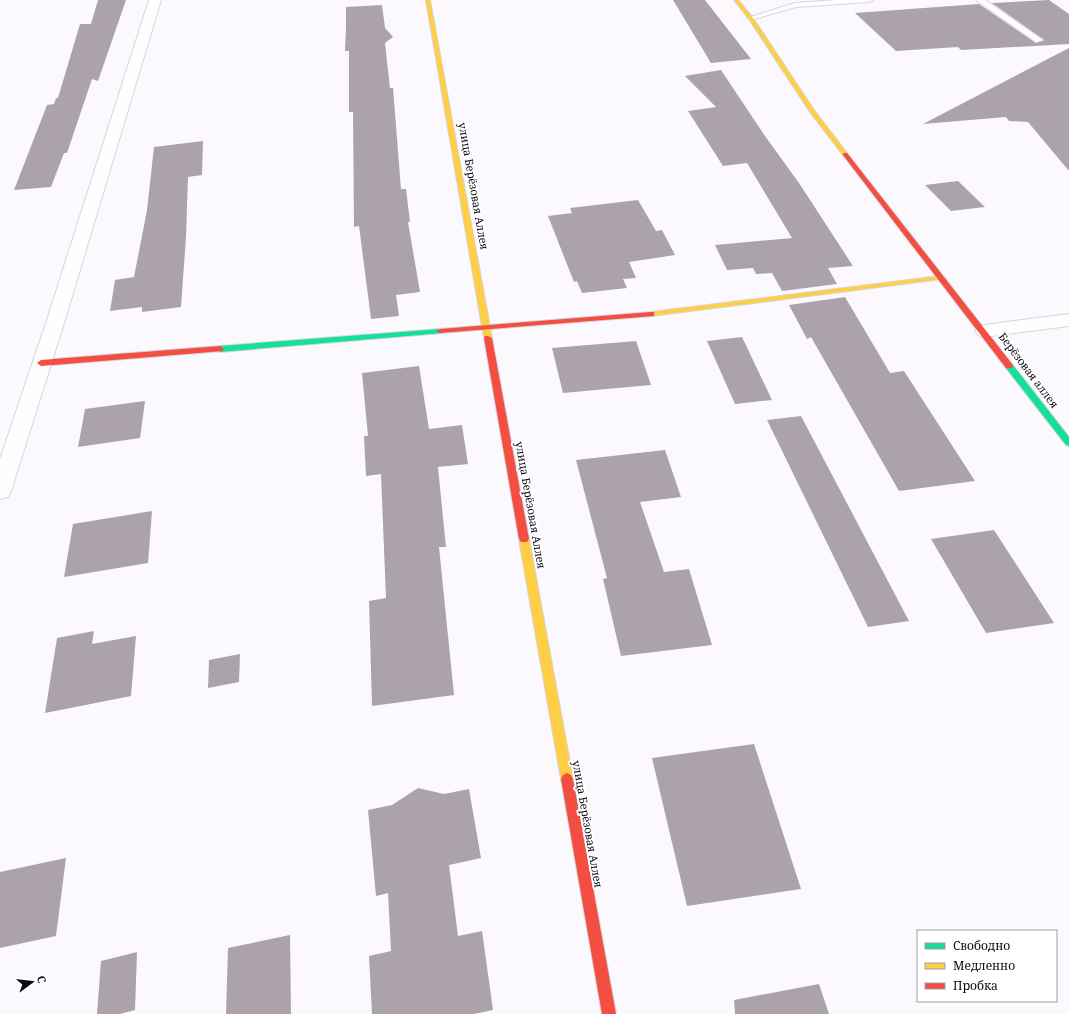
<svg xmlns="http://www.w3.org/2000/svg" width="1069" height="1014" font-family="'Noto Serif',serif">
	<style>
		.building { fill: #aca2ac }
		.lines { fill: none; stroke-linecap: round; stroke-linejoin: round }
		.lane-casing { stroke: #d8d4dd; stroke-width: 2 }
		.street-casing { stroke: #d8d4dd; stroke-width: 2 }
		.fast-casing { stroke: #d8d4dd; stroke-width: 2 }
		.slow-casing { stroke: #d8d4dd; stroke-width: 2 }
		.jam-casing { stroke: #d8d4dd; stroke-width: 2 }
		.lane { fill: #fefeff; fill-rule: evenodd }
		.street { fill: #fefeff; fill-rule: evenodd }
		.fast { fill: #16e098; fill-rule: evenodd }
		.slow { fill: #ffcf43; fill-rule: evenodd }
		.jam { fill: #f24e42; fill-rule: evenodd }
		.labels { text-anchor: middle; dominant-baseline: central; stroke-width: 4; stroke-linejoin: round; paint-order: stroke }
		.street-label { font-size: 11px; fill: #0e0914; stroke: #fff }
	</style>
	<rect width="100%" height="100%" fill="#fbf9fe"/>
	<g class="building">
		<path d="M98,0H126L98,81L92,79L67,153H64L51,187L14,190L47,105L54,104L56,98H58L80,24H91Z"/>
		<path d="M673,0H705L751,59L711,63Z"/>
		<path d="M1049,0L1069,14V44L961,50L958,47L896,51L855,13L979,4L1036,43L1044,40L992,3Z"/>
		<path d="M382,5L385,28L393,37L385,43L390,88H393L401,189H406L410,222H408L420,292L396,295L399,316L371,319L359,226L354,227L353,112H349V51H345L346,27V7Z"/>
		<path d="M1069,48V171L1028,122L1009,121L1006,117L923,124Z"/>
		<path d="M721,70L765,136L799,183L853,266L828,268L837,284L782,291L772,273L756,274L753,268L727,270L715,245L792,238L747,163L723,166L688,111L716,107L685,76Z"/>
		<path d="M203,141L202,175L188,177L186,237L181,307L142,312V307L110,311L115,280L134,277L147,210L154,147Z"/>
		<path d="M958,181L985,207L951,211L925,185Z"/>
		<path d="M638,200L656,231L662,230L675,255L629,262L636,278L623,279L627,288L582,293L577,281L574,282L548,216L572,213L570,208Z"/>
		<path d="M845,297L890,373L904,371L975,481L899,491L811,337L807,339L789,305Z"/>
		<path d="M742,337L772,400L735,404L707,341Z"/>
		<path d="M636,341L651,385L563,393L552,348Z"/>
		<path d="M419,366L429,429L462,425L468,464L438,467L446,547H439L454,695L372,706L369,601L386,598L381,474L366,476L364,436H368L362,373Z"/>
		<path d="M145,401L140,438L78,447L85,409Z"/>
		<path d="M801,416L909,621L868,627L767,420Z"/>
		<path d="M665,450L681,497L640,502L664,572L689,569L712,645L621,656L603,579L607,578L576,460Z"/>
		<path d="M152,511L148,563L64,577L73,524Z"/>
		<path d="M994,530L1054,623L986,633L931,539Z"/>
		<path d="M94,631L92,644L136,636L131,696L45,713L57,638Z"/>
		<path d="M240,654L239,682L208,688L209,660Z"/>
		<path d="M754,744L801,889L687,906L652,758Z"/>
		<path d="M418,788L444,794L469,789L481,858L449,865L458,936L482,931L493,1010L474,1014H372L369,956L391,951L388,893L376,896L368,810L392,805Z"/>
		<path d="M66,858L56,936L0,948V872Z"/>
		<path d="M290,935L291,1014H226L228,948Z"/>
		<path d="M137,952L135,1010L120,1014H97L101,961Z"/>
		<path d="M819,984L829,1014H735L734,1000Z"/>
	</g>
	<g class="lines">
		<defs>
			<g id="lane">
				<path d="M837,0H873L869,2L796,7L751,20L747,18L795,3Z"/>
				<path d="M976,0H985L1043,40L1036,42Z"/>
			</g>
			<g id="street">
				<path d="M149,0H161L64,323L11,491L8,497L0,499V459L46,323Z"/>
				<path d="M1069,314V326L984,337L978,335L975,331L978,327L984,325Z"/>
			</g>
			<g id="fast">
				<path d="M440,329H443V333L220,352L216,349L220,346Z"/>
				<path d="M1009,363L1012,364L1069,437V446L1066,445L1006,368L1005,366L1006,364Z"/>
			</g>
			<g id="slow">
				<path d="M426,0H430L492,338L488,340L484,338Z"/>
				<path d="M734,0H738L753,18L814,110L847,153V155H843L810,112L749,19Z"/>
				<path d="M940,276L942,277V279L651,316L647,314L651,312Z"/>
				<path d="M524,535L527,536L529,539L573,779L571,783L567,785L563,783L561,779L519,539L521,536Z"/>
			</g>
			<g id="jam">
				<path d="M843,153H847L1012,364L1013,366L1012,368H1006L843,155Z"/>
				<path d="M651,312H654V316L440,333L436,331L440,329Z"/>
				<path d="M485,336H488L492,338L529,539L527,542H521L519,539L484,338Z"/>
				<path d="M220,346L224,349L223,351L41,366L37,363L41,360Z"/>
				<path d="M567,773L571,775L573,779L616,1014H602L561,779L563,775Z"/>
			</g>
		</defs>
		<use href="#lane" class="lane-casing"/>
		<use href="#street" class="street-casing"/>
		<use href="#fast" class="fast-casing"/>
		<use href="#slow" class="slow-casing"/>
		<use href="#jam" class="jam-casing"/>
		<use href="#lane" class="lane"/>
		<use href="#street" class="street"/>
		<use href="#fast" class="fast"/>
		<use href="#slow" class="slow"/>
		<use href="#jam" class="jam"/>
	</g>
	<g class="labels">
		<g class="street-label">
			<text transform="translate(474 186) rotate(80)">улица Берёзовая Аллея</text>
			<text transform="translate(1029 370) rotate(53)">Берёзовая аллея</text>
			<text transform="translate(531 505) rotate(80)">улица Берёзовая Аллея</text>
			<text transform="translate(588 824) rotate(80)">улица Берёзовая Аллея</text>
		</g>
	</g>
	<rect x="917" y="930" width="140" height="72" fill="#ffffff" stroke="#9f9da1"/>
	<rect x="925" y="943" width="20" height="6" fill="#16e098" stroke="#9f9da1"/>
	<text x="953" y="950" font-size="12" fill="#0e0914">Свободно</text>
	<rect x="925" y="963" width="20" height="6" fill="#ffcf43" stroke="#9f9da1"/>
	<text x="953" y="970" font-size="12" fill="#0e0914">Медленно</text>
	<rect x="925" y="983" width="20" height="6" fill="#f24e42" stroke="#9f9da1"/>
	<text x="953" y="990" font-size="12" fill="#0e0914">Пробка</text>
	<g transform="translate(32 982) rotate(75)" stroke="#ffffff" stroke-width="3" paint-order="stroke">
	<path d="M0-3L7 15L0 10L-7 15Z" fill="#0e0914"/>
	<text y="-6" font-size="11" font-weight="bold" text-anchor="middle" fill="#0e0914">С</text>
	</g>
</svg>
